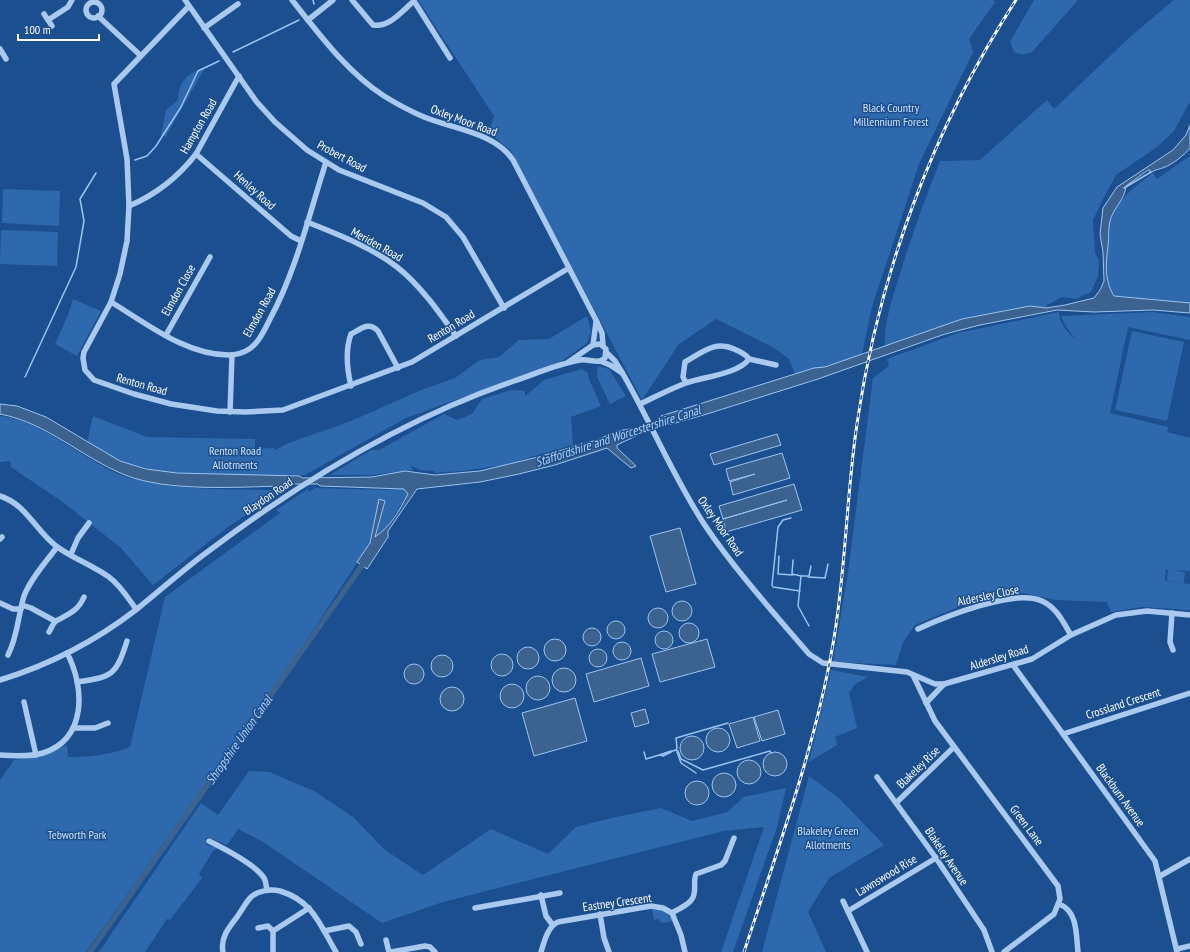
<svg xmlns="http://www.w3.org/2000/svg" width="1190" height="952" font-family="'PT Sans Narrow',sans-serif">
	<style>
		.green { fill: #2e69ad }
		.water { fill: #3c6290; stroke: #9cc4f0 }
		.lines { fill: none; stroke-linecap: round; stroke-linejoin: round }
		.stream { stroke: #9cc4f0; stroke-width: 1.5 }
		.canal { stroke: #3c6290; stroke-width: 5.5 }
		.minor { stroke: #a9c9ee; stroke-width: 5.5 }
		.rail-casing { stroke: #fff; stroke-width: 3 }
		.rail { stroke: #1b4f8f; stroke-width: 1.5; stroke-dasharray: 4.5; stroke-linecap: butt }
		.labels { text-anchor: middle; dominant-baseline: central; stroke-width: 3; stroke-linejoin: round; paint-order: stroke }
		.park-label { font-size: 12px; fill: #cfe3fa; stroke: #1b4f8f }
		.street-label { font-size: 12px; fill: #fff; stroke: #1b4f8f }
		.water-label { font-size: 13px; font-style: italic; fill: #b5d3f5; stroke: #1b4f8f }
	</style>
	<rect width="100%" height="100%" fill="#1b4f8f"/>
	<g class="green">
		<path d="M418,0H993L995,2L969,39L973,52L919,164L872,307L862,354L825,367L795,374L789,359L774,348L716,319L679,344L642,400L511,151L489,132L494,116Z"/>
		<path d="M1034,0H1078L1032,52C1025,55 1021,55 1014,52L1010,42Z"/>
		<path d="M1174,0H1190V101L1174,131L1157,147L1116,175L1104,197L1093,220L1095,253L1099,260L1098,276L1091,292L1076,299L1062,297L1047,305L1046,308L1030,306L962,319L885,346C884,322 892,299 899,277C911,237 925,199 940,161L980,160L1047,100L1054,109L1131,36Z"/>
		<path d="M206,66L166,136L161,135L166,110L178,100C179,79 188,74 206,66Z"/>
		<path d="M1190,156V303L1114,296C1105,282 1103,264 1108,248C1110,240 1107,229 1110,221C1118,199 1135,186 1153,173L1157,179Z"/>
		<path d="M3,189L60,191L59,226L2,223Z"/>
		<path d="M1,230L58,232L57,266L0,264Z"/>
		<path d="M73,299L101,311L77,356L55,344L68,315Z"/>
		<path d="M1059,312C1059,323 1068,333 1076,340L1065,325L1061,316L1152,312L1190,317V340L1128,327L1110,413L1168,427L1167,432L1190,438V571L1171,570L1185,572L1184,583L1167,581L1168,570L1166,569L1165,581L1190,584V610L1142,607L1111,612L1107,602L1055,600L1024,593L961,606L915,625L903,642L896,665L833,662L848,573L873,378L889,366L887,359L958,333Z"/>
		<path d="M587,316L591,331L587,343L562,361L406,418L305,475L244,476L161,472L120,461L87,443L93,416L147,437L255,439V449L274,448L275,450L286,444L351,421L421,390L455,378L480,360L499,357L519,340L549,339Z"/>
		<path d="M1132,331L1184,342L1167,421L1115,410Z"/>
		<path d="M598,366L609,369L626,396L610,404L597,377Z"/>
		<path d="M582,369L588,373L589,379L601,406L571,417L573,445L504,465L463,471L435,473L434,471L420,470L410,465L413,470L371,475H330L371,450H379L444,414L457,420L472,414L482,399L512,390L525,391V396L544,380Z"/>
		<path d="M0,416C43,421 83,460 123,476C129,479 137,479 143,481C189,491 237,489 283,490L228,527L153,585L121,548L64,503L11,467L10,461L0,462Z"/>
		<path d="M315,488L389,490L399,488L407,490L408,494L385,530L375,537L385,501L375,516L376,520L370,543L285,673L86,952H0V780L14,760L40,757L67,745L68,757C89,757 110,755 130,747L165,597L280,513L276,510L308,489L309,492Z"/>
		<path d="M831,670L868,677L855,684L849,693L857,728L835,737L837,745L809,762Z"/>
		<path d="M249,771L269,772L314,791L353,817L385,850L423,875L491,829L548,854L576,827L611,818L661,808L692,821L727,812L744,797L786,788L777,827L733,952H721L764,827L724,831L443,902L382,923L263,842L238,829L227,845L208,837L205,839L207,845L218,848L213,851L199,874L202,878L170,920L167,919L145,952H99L201,803L218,815Z"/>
		<path d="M809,776L840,799L884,845L829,878L808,912L826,952H762Z"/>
		<path d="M652,909C663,910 668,911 673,921L662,923L658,919L654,920Z"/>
	</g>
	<g class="water">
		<path d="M1190,125V148C1186,154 1171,165 1165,167C1158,170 1156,169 1150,173V170H1148L1126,186C1125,200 1113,208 1110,221C1108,229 1109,238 1108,246C1106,263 1104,280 1114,296L1190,303V313L1153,310L1094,312L1057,310L980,325L945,334L818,379L707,414L672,424L659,425L617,445V448L636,466L631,468L607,448L555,465L519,474L480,482L417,489L388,531V537L367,569L357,562L370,543L379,499L385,501L375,537C391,526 399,511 408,494L404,489L320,486L318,484H290L284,486C237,487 168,492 125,475C81,457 47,423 0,414V404L17,406L46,417L120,461L146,469L177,473L300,476L302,478L372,477L405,471L435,475L480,471L538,457L597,440L617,431L642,427L657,421L661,416L814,368L825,367L962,319L1030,306L1046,308L1065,305L1094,298L1100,290L1104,281L1103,252L1100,234L1103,208L1117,187L1173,150L1186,135Z"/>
		<path d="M777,434L781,445L714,465L710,454Z"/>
		<path d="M782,453L790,478L733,495L730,482L755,474L729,481L726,469Z"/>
		<path d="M794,484L802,510L726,532L723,519L787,500L723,519L719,506Z"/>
		<path d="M680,528L696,584L666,592L650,536Z"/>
		<circle cx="682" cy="611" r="10"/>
		<circle cx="658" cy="618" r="10"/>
		<circle cx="616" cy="630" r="9"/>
		<circle cx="689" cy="633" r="10"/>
		<circle cx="592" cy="637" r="9"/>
		<circle cx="664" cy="640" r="9"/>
		<circle cx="555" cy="650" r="11"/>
		<path d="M707,639L715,667L660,682L652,654Z"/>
		<circle cx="622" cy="651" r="9"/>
		<circle cx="528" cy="658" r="11"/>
		<circle cx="598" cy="658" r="9"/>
		<circle cx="502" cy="665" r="11"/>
		<circle cx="442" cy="666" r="11"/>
		<path d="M641,658L649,686L594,702L586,674Z"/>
		<circle cx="414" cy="674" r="10"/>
		<circle cx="564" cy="680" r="12"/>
		<circle cx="538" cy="688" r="12"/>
		<circle cx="512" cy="696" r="12"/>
		<circle cx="452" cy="699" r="12"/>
		<path d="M575,698L587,741L534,756L522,713Z"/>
		<path d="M645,709L649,723L635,727L631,713Z"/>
		<path d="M778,710L785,734L762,741L754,717Z"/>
		<path d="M753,717L760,741L737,748L729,724Z"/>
		<circle cx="718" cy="740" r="12"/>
		<circle cx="692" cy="748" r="12"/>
		<circle cx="775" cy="764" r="12"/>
		<circle cx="749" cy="772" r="12"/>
		<circle cx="724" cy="785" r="12"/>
		<circle cx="697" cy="793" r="12"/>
	</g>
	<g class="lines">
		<g class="stream">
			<path d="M313,0L314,4"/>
			<path d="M233,52L299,20"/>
			<path d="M135,160L147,156L156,146L181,107L198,71L219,61"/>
			<path d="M1124,188L1151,172"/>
			<path d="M25,377L76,267L84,221L80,199L96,173"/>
			<path d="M791,518L783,520L778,527L772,585L773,587L800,591"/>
			<path d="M779,556L778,574L793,575"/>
			<path d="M793,560L792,574L801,576L798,606L809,626"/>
			<path d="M801,576H809L811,566"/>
			<path d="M808,577L825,578L828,564"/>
			<path d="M676,750L678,751L681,759L703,770L770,751L771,753"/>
			<path d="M644,752L646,759L676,750L677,748L676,738L728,723"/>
			<path d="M677,752L681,763L696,773"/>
			<path d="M660,755L663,756L671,752"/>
			<path d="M660,755L671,751"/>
		</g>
		<path class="canal" d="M90,952L366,560"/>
		<g class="minor">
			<path d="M185,0L256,101L275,122L307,150L339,170L423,203L446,217L463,237L504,308"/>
			<path d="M292,0C319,34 347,72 384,96C397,104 410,111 424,117C453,129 494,132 513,160L596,320L602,333L603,345"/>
			<path d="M352,0L373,25C389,28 402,11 414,1L450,58"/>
			<circle cx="94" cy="10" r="8"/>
			<path d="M189,6L114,84L127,159L129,206L127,241L120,274L111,302L84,352L83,358L85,370L94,380L134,394L171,404L217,411L245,412L283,410L412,362L569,268"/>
			<path d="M44,14L52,26"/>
			<path d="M98,16L140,55"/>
			<path d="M48,20L68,7L72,0"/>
			<path d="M308,20L333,0"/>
			<path d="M204,28L238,4"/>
			<path d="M0,49L6,59"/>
			<path d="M196,154L291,236L301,241"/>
			<path d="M129,206C155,195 179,176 196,154L239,76"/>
			<path d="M307,222C337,234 371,247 397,267C420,285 439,312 456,336"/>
			<path d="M111,302C146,323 188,357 232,355C241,354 250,350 256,343C262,336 266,327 270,319C296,271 309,215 326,162"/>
			<path d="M166,335L210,257"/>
			<path d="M593,345L596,322"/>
			<path d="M606,352L615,361L623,374C651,423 673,476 704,524C735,570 773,612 809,654L823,663L907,672L935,684H944L1032,659L1071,635L1116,615L1147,611L1190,615"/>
			<path d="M749,359L776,365"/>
			<path d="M600,361L610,365L622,373"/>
			<path d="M351,386C347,369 345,350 351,334C361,329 369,321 378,331L398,368"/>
			<path d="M640,404C655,397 670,389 686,383C702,377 739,374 749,359C745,353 740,352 734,349C715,340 701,353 685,362L683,377L686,383"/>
			<path d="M230,412L232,355"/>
			<path d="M0,496C26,504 36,531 56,546C72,558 92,565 109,577C120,585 128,598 136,609"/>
			<path d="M0,539L2,537"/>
			<path d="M71,554L78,538L89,523"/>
			<path d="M0,603L13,609H21"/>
			<path d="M22,605L31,608L55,621"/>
			<path d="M1172,613L1170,642L1173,650"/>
			<path d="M918,629C944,617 1016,588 1042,601C1057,608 1063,622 1071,635"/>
			<path d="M49,632C51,629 53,623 56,621C69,614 78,611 84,597"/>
			<path d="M8,655C18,636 18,615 24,596C31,578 46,562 57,547"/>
			<path d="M1013,665L1155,861L1177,952"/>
			<path d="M913,675L935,721L1058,886L1060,899L1054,914L1004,952"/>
			<path d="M0,680C49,665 97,640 137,609C162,589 185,568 210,550C303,480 403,419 514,381C535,374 557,364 580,360C587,359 593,362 600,361L605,358L606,349L600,344L593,345L567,363"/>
			<path d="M77,682C113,677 116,675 127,641"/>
			<path d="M24,702L36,755"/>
			<path d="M926,703L944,684"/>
			<path d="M73,728H95L108,723"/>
			<path d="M1063,734L1190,693"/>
			<path d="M0,755C14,756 30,757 43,753C87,739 85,687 67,653"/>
			<path d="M877,777L936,858L984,930L992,952"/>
			<path d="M897,802L954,747"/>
			<path d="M209,841C223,848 256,865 264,878C266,881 266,886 267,890"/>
			<path d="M1160,876L1190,859"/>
			<path d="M541,895L546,916L552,924"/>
			<path d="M843,901L867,952"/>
			<path d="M1059,904C1078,911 1076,935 1078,952"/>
			<path d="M475,908L560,893"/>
			<path d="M848,911L936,858"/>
			<path d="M672,913C680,908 693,903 694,894C696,887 693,881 696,874L721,865L725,861L734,838"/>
			<path d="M600,914L604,938L609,952"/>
			<path d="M258,928L268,926L273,931V952"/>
			<path d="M273,931L309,908"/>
			<path d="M324,931L349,926L356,932L361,944"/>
			<path d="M386,940L389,952"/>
			<path d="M1177,949L1190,946"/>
			<path d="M223,952C220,938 229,927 237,917C242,910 246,902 251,897C259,890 271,889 280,891C313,901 320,925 336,952"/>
			<path d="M391,952L425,946L430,947L435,952"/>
			<path d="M541,952C544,942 548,926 558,922L651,906L663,908L672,913L681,935L685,952"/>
		</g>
		<defs>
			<path id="rail" d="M744,952C777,851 815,748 833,644C846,571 846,497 857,424C879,273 933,128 1016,0"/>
		</defs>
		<use href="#rail" class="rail-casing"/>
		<use href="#rail" class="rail"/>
	</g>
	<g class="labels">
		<g class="park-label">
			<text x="891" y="107">Black Country<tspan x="891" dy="14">Millennium Forest</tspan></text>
			<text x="235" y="450">Renton Road<tspan x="235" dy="14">Allotments</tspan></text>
			<text x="828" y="830">Blakeley Green<tspan x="828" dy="14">Allotments</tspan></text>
			<text x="77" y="834">Tebworth Park</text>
		</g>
		<g class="street-label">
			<text transform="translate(464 120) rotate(20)">Oxley Moor Road</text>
			<text transform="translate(198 126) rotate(-60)">Hampton Road</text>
			<text transform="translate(342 156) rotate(28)">Probert Road</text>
			<text transform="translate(255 190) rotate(42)">Henley Road</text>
			<text transform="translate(377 244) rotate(29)">Meriden Road</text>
			<text transform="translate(178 290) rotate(-61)">Elmdon Close</text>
			<text transform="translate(259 312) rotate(-61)">Elmdon Road</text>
			<text transform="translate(451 326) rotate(-31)">Renton Road</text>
			<text transform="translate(142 384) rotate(16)">Renton Road</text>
			<text transform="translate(268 496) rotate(-34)">Blaydon Road</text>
			<text transform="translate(721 526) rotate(55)">Oxley Moor Road</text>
			<text transform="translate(988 595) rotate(-12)">Aldersley Close</text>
			<text transform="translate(999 657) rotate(-17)">Aldersley Road</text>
			<text transform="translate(1123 703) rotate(-18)">Crossland Crescent</text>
			<text transform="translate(918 767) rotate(-44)">Blakeley Rise</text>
			<text transform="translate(1121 795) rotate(54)">Blackburn Avenue</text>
			<text transform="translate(1027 825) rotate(53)">Green Lane</text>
			<text transform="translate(947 856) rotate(56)">Blakeley Avenue</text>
			<text transform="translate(886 875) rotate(-31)">Lawnswood Rise</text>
			<text transform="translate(617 902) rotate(-8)">Eastney Crescent</text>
		</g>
		<g class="water-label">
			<text transform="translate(618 436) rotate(-18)">Staffordshire and Worcestershire Canal</text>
			<text transform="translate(239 740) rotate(-55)">Shropshire Union Canal</text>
		</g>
	</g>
	<path d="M18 34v6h81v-6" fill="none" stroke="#ffffff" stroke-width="2"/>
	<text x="24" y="34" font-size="12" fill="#ffffff" stroke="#1b4f8f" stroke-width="3" paint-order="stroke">100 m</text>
</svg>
